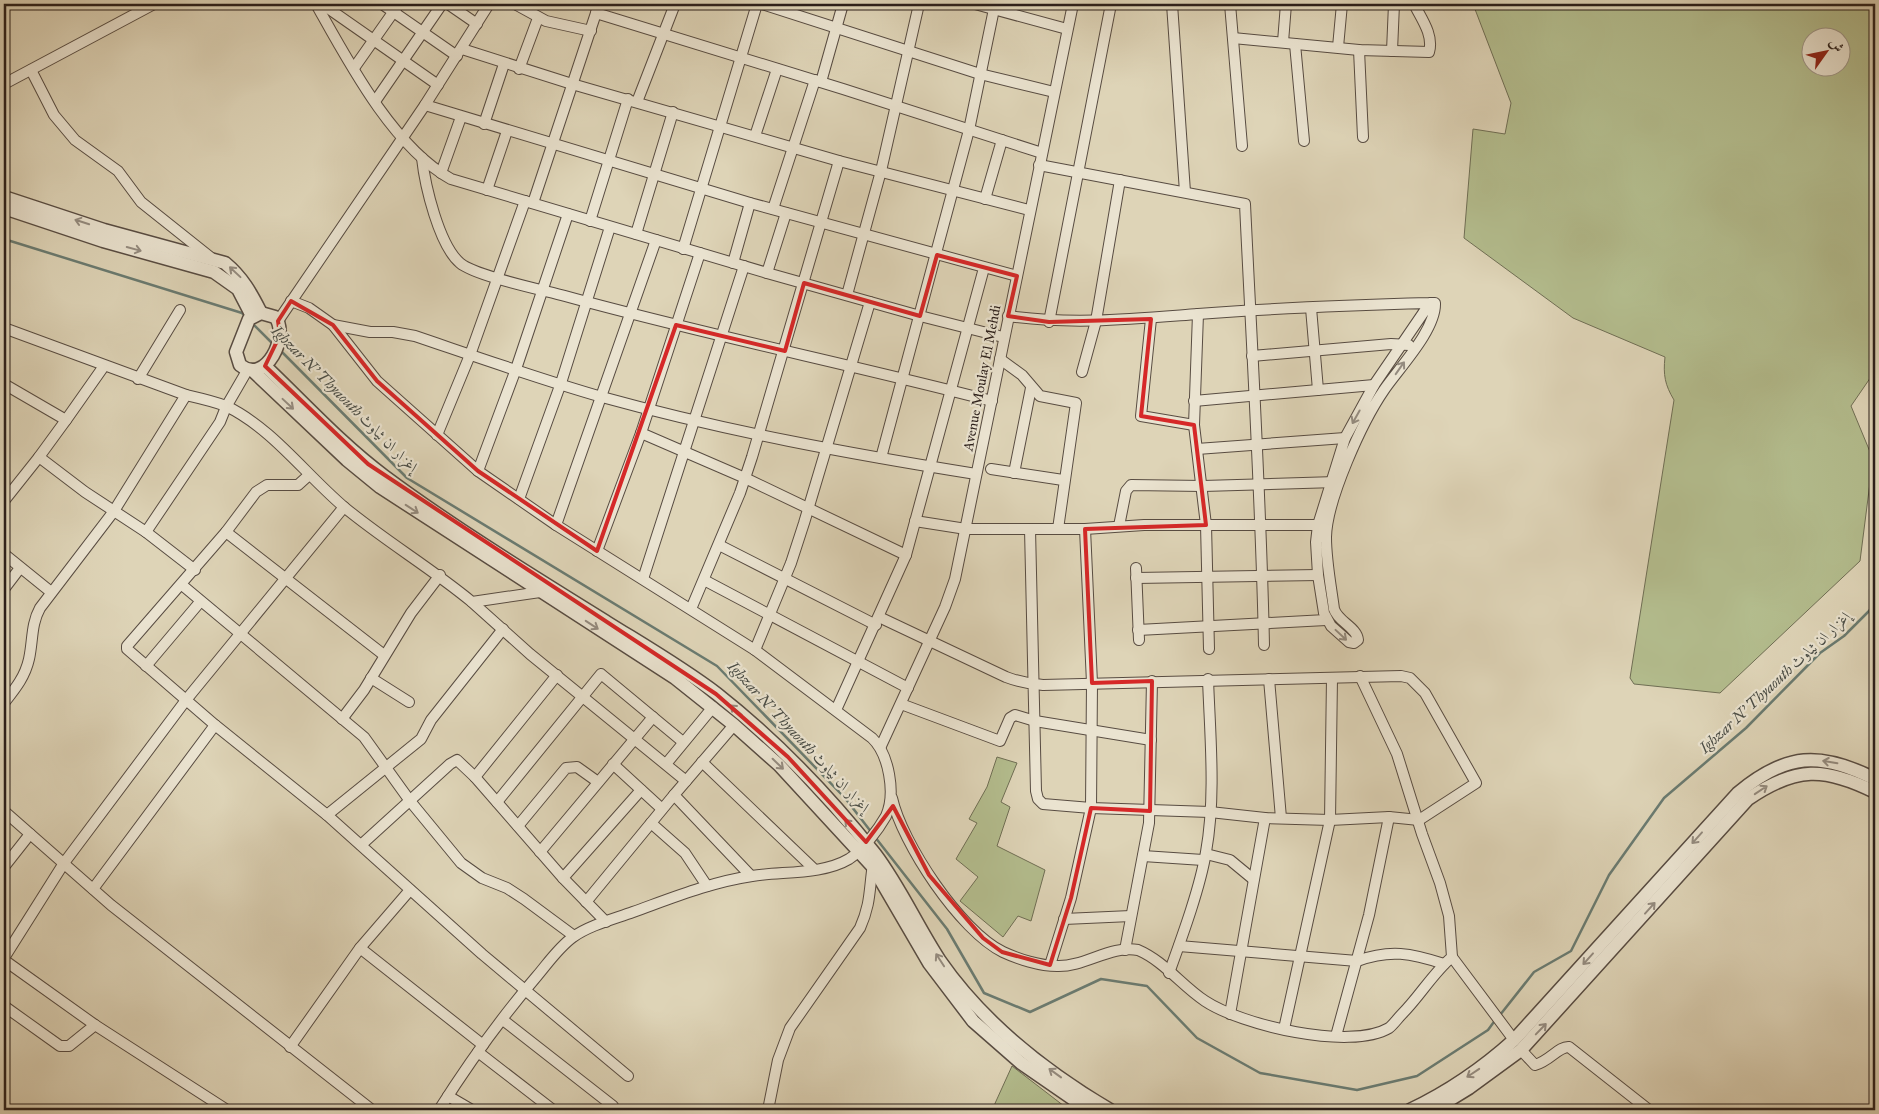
<svg xmlns="http://www.w3.org/2000/svg" width="1879" height="1114" font-family="'IM FELL Great Primer',Amiri,serif">
	<style>
		.green { fill: #b3bc8d; stroke: #6f6e54; fill-rule: evenodd }
		.lines { fill: none; stroke-linecap: round; stroke-linejoin: round }
		.stream { stroke: #6a7b71; stroke-width: 2.5 }
		.minor-casing { stroke: #584c42; stroke-width: 12 }
		.tertiary-casing { stroke: #584c42; stroke-width: 15 }
		.minor { stroke: #eae3d0; stroke-width: 10 }
		.tertiary { stroke: #eae3d0; stroke-width: 12 }
		.oneway { stroke: #948b7f }
		.marked { fill: none; stroke: #d62828; stroke-width: 4; stroke-linejoin: round }
		.labels { text-anchor: middle; dominant-baseline: central; stroke-width: 4.5; stroke-linejoin: round; paint-order: stroke }
		.street-label { font-size: 14px; fill: #2b1f1b; stroke: #eae3d0 }
		.water-label { font-size: 15px; font-style: italic; fill: #4a4d46; stroke: #eae3d0 }
	</style>
	<rect width="100%" height="100%" fill="#ded4b7"/>
	<filter id="stains"><feTurbulence type="fractalNoise" baseFrequency=".004" numOctaves="4"/><feColorMatrix values="0 0 0 0 .2 0 0 0 0 .09 0 0 0 0 .02 0 0 0 .5 -.17"/></filter>
	<radialGradient id="worn" r=".72"><stop offset=".6" stop-color="#630" stop-opacity="0"/><stop offset="1" stop-color="#630" stop-opacity=".3"/></radialGradient>
	<g class="green">
		<path d="M1473,4H1875V371L1851,406L1873,459L1860,561L1720,693L1634,684L1630,678L1674,400C1665,385 1663,375 1665,357L1573,318L1464,238L1473,129L1505,134L1511,103ZM1812,38H1842V68H1812Z"/>
		<path d="M997,757L1017,763L1001,802L1010,807L997,846L1045,870L1031,921L1018,916L1003,937L960,901L978,877L956,859L977,823L969,819L987,787Z"/>
		<path d="M1012,1066L1064,1106L1072,1110H992Z"/>
	</g>
	<g class="lines">
		<g class="stream">
			<path d="M4,239L242,313L247,318"/>
			<path d="M252,323L273,344"/>
			<path d="M281,351L407,478L717,666L845,798L872,833"/>
			<path d="M875,837L947,929L984,993L1030,1012L1101,979L1147,986L1197,1038L1260,1073L1357,1090L1417,1076L1488,1030L1496,1019"/>
			<path d="M1500,1015L1534,972L1571,951L1609,875L1664,798L1746,728L1820,653L1844,636L1869,611L1875,602"/>
		</g>
		<defs>
			<g id="minor">
				<path d="M316,4C348,61 393,147 451,179L767,273L920,316L1003,337"/>
				<path d="M322,4L438,85"/>
				<path d="M382,4L457,56"/>
				<path d="M448,4L477,24"/>
				<path d="M515,4L546,21L591,31"/>
				<path d="M762,4L980,74L1054,92"/>
				<path d="M975,4L1067,29"/>
				<path d="M1172,4L1185,192"/>
				<path d="M1230,4L1242,146"/>
				<path d="M596,13L843,89L1042,153"/>
				<path d="M1233,38L1359,50L1429,52C1434,35 1421,18 1414,4"/>
				<path d="M1283,42L1286,4"/>
				<path d="M1295,44L1304,141"/>
				<path d="M1338,47L1342,4"/>
				<path d="M462,49L572,84L839,161L1029,210"/>
				<path d="M1359,50L1363,137"/>
				<path d="M1392,51L1394,4"/>
				<path d="M354,68L399,4"/>
				<path d="M519,69L538,18"/>
				<path d="M31,70L54,115L75,140L118,171L141,202L210,257"/>
				<path d="M821,82L843,4"/>
				<path d="M4,84L154,4"/>
				<path d="M376,100L442,4"/>
				<path d="M637,102L675,4"/>
				<path d="M425,105L750,203L1017,276"/>
				<path d="M484,124L504,64"/>
				<path d="M755,136L777,69"/>
				<path d="M422,158C425,186 439,245 460,263C475,276 543,290 565,296C706,335 850,364 992,401"/>
				<path d="M1039,165L1245,204C1252,351 1261,498 1264,645"/>
				<path d="M441,173L461,117"/>
				<path d="M487,190L507,131"/>
				<path d="M985,199L1002,140"/>
				<path d="M533,203L599,4"/>
				<path d="M773,209L815,80"/>
				<path d="M590,221L628,99"/>
				<path d="M636,234L673,112"/>
				<path d="M683,249L757,4"/>
				<path d="M733,263L750,203"/>
				<path d="M767,273L786,213"/>
				<path d="M847,295L881,171L919,4"/>
				<path d="M291,301L309,308L333,325L377,381L478,471L556,525L755,650L872,738C889,754 896,794 886,816C878,830 863,850 849,859C822,875 782,871 752,876C711,882 672,898 633,912C614,919 590,925 573,937C559,947 548,963 537,976C501,1018 468,1064 439,1110"/>
				<path d="M1311,308L1318,390"/>
				<path d="M1198,314L1194,425L1206,525L1209,649"/>
				<path d="M1008,316C1073,325 1132,319 1198,314C1275,308 1353,305 1430,303H1435C1436,330 1399,368 1384,390C1362,422 1327,499 1326,537C1326,561 1331,586 1334,609C1338,622 1357,627 1358,640L1354,643L1349,642L1331,626L1324,613L1318,575L1316,542L1318,525L1345,438L1374,385L1430,303"/>
				<path d="M1151,319L1141,416L1194,425"/>
				<path d="M278,321L425,105L489,4"/>
				<path d="M1049,322L1111,4"/>
				<path d="M333,325L370,332H393L415,336C477,357 539,379 602,397C725,431 851,454 976,474"/>
				<path d="M4,328L186,395L114,511L40,608C31,624 33,641 29,659C25,677 15,689 4,703"/>
				<path d="M1252,356L1391,344L1409,345"/>
				<path d="M1000,359L1022,375L1040,396L1076,403L1058,529"/>
				<path d="M1082,372L1096,321L1120,180"/>
				<path d="M138,379L180,310"/>
				<path d="M4,384L66,420L39,457L85,492L146,532L220,422L226,407L248,369"/>
				<path d="M186,395C199,398 213,401 226,406C272,428 305,474 344,507C385,541 431,568 472,602L540,592"/>
				<path d="M1194,401L1374,385"/>
				<path d="M66,420L104,366"/>
				<path d="M641,433L745,478L906,555"/>
				<path d="M437,435L470,355L525,201"/>
				<path d="M1197,449L1345,438"/>
				<path d="M881,458L969,130L994,9"/>
				<path d="M991,469L1063,480"/>
				<path d="M478,471L516,369L568,214"/>
				<path d="M1014,473L1031,388"/>
				<path d="M309,475L298,485H267L256,492L226,532L127,646V649L215,725L327,815L482,954L628,1076"/>
				<path d="M519,499L561,383L610,227"/>
				<path d="M4,501L39,457"/>
				<path d="M915,521L966,529H1085L1144,525H1324"/>
				<path d="M556,525L656,240"/>
				<path d="M1119,526L1126,491L1131,485L1203,486L1336,482"/>
				<path d="M146,532L195,570"/>
				<path d="M226,532L384,655"/>
				<path d="M719,545L876,625"/>
				<path d="M597,551L641,433L700,253"/>
				<path d="M4,554L51,592"/>
				<path d="M1136,568L1139,640"/>
				<path d="M1136,578L1318,575"/>
				<path d="M643,579L744,266"/>
				<path d="M704,580L908,688"/>
				<path d="M182,585L364,737L410,801L461,863L482,878L507,888L524,899L574,936"/>
				<path d="M4,589L20,568"/>
				<path d="M472,602L530,654L686,781"/>
				<path d="M691,609L740,493L752,457L839,161"/>
				<path d="M879,617L1006,677C1019,682 1030,684 1043,685L1401,676L1410,678L1425,693L1476,783L1419,820L1389,817L1330,820L1265,818L1210,812L1091,808L1043,804L1038,799L1036,791L1030,529"/>
				<path d="M1138,630L1326,620"/>
				<path d="M755,650L791,563L804,523L870,302"/>
				<path d="M146,666L200,602"/>
				<path d="M371,678L409,702"/>
				<path d="M1269,679L1281,818"/>
				<path d="M901,704L1000,741L1010,718L1015,715L1035,721L1151,740"/>
				<path d="M836,710L906,555L984,268"/>
				<path d="M342,719L364,690L411,613L440,575"/>
				<path d="M734,725L674,795L751,876"/>
				<path d="M881,746L945,607L955,579L1073,4"/>
				<path d="M702,762L814,869"/>
				<path d="M613,764L662,809"/>
				<path d="M666,764L713,707"/>
				<path d="M475,777L557,675"/>
				<path d="M892,798C902,843 960,931 1003,952C1018,959 1040,966 1057,966C1085,967 1110,945 1138,950C1164,961 1182,986 1205,1001C1241,1025 1350,1051 1389,1028C1393,1025 1398,1018 1402,1014C1420,996 1433,973 1452,957L1449,916L1440,883L1422,834L1397,754L1360,676"/>
				<path d="M497,802L601,674L683,742"/>
				<path d="M4,811L111,905L372,1110"/>
				<path d="M327,815L421,739L431,720L503,629"/>
				<path d="M651,823L685,853L707,886"/>
				<path d="M518,826L566,768L577,767L598,782"/>
				<path d="M361,845L450,764L457,760L475,777L563,878L606,922"/>
				<path d="M540,852L653,717"/>
				<path d="M1206,854L1230,860L1253,879"/>
				<path d="M1143,856L1203,860"/>
				<path d="M4,867L30,834"/>
				<path d="M563,878L641,790"/>
				<path d="M93,889L215,725"/>
				<path d="M586,902L674,795"/>
				<path d="M1064,919L1131,916"/>
				<path d="M1179,946L1357,961C1390,949 1411,953 1444,964"/>
				<path d="M360,948L483,1045"/>
				<path d="M1125,950L1149,823L1152,681"/>
				<path d="M1452,957L1514,1040"/>
				<path d="M4,958L64,863L186,700L344,507"/>
				<path d="M4,960L95,1025L227,1110"/>
				<path d="M1050,965L1071,898L1091,808L1092,683L1085,529"/>
				<path d="M1169,973C1182,937 1200,888 1206,852C1216,796 1210,736 1208,679"/>
				<path d="M4,1006L60,1046H69L95,1025"/>
				<path d="M1230,1014L1265,818"/>
				<path d="M503,1020L613,1106"/>
				<path d="M1284,1029L1330,820L1332,678"/>
				<path d="M1336,1036L1369,915L1389,817"/>
				<path d="M290,1047L360,948L410,890"/>
				<path d="M1521,1050L1535,1065C1550,1061 1559,1046 1569,1047L1649,1110"/>
				<path d="M478,1052L553,1110"/>
				<path d="M448,1096L472,1110"/>
				<path d="M768,1110L778,1060L790,1028L860,928C871,903 869,890 873,864"/>
			</g>
			<g id="tertiary">
				<path d="M4,197L104,230L225,263C242,277 251,293 261,313"/>
				<path d="M4,208L103,241L214,272L238,289L252,316"/>
				<path d="M261,313L275,317C290,335 266,386 240,365L236,352L249,319Z"/>
				<path d="M265,366C304,403 341,444 384,476C454,528 534,577 608,623C645,646 683,668 717,694C774,739 830,797 875,854C900,887 917,926 940,961C983,1023 1046,1072 1110,1110"/>
				<path d="M252,370L347,460L380,487L675,678L734,725L779,765L873,867L929,963L973,1021L1021,1063L1089,1110"/>
				<path d="M1410,1110C1448,1092 1483,1068 1514,1040L1738,793C1786,753 1820,751 1875,779"/>
				<path d="M1433,1110L1469,1088L1521,1050L1748,799C1796,766 1825,767 1875,792"/>
			</g>
		</defs>
		<use href="#minor" class="minor-casing"/>
		<use href="#tertiary" class="tertiary-casing"/>
		<use href="#minor" class="minor"/>
		<use href="#tertiary" class="tertiary"/>
	</g>
	<defs><path id="oneway-shaft" d="M-6 0H5M1.5-3L5.5 0L1.5 3" fill="none" stroke-width="1.6" stroke-linecap="round" stroke-linejoin="round" transform="scale(1.25)"/></defs>
	<g class="oneway">
		<use href="#oneway-shaft" transform="translate(82 222) rotate(-162)"/>
		<use href="#oneway-shaft" transform="translate(134 249) rotate(15)"/>
		<use href="#oneway-shaft" transform="translate(235 272) rotate(-137)"/>
		<use href="#oneway-shaft" transform="translate(1400 368) rotate(-55)"/>
		<use href="#oneway-shaft" transform="translate(288 404) rotate(43)"/>
		<use href="#oneway-shaft" transform="translate(1356 417) rotate(119)"/>
		<use href="#oneway-shaft" transform="translate(412 509) rotate(33)"/>
		<use href="#oneway-shaft" transform="translate(592 625) rotate(33)"/>
		<use href="#oneway-shaft" transform="translate(1341 635) rotate(43)"/>
		<use href="#oneway-shaft" transform="translate(736 710) rotate(-140)"/>
		<use href="#oneway-shaft" transform="translate(1830 762) rotate(-171)"/>
		<use href="#oneway-shaft" transform="translate(778 764) rotate(44)"/>
		<use href="#oneway-shaft" transform="translate(1761 790) rotate(-34)"/>
		<use href="#oneway-shaft" transform="translate(850 825) rotate(-133)"/>
		<use href="#oneway-shaft" transform="translate(1697 838) rotate(132)"/>
		<use href="#oneway-shaft" transform="translate(1650 908) rotate(-48)"/>
		<use href="#oneway-shaft" transform="translate(1588 959) rotate(132)"/>
		<use href="#oneway-shaft" transform="translate(940 960) rotate(-123)"/>
		<use href="#oneway-shaft" transform="translate(1541 1029) rotate(-46)"/>
		<use href="#oneway-shaft" transform="translate(1055 1073) rotate(-144)"/>
		<use href="#oneway-shaft" transform="translate(1473 1073) rotate(146)"/>
	</g>
	<path class="marked" d="M937,255L1017,276L1008,316L1049,322L1151,319L1141,416L1194,425L1206,525L1085,529L1092,683L1152,681L1150,811L1091,808L1071,898L1050,965L1002,952L983,938L929,875L893,806L866,842L788,757L716,694L368,464L265,366L280,335L278,321L291,301L333,325L377,381L478,471L597,551L676,325L785,351L804,283L920,316Z"/>
	<g class="labels">
		<g class="street-label">
			<text transform="translate(982 378) rotate(-79)">Avenue Moulay El Mehdi</text>
		</g>
		<g class="water-label">
			<text transform="translate(345 399) rotate(45)">Ighzar N' Thyaouth إغزار ان ثياوث</text>
			<text transform="translate(1775 682) rotate(-43)">Ighzar N' Thyaouth إغزار ان ثياوث</text>
			<text transform="translate(799 737) rotate(47)">Ighzar N' Thyaouth إغزار ان ثياوث</text>
		</g>
	</g>
	<rect width="1879" height="1114" fill="none" stroke="#ded4b7" stroke-width="20"/>
	<rect x="5" y="5" width="1869" height="1104" fill="none" stroke="#2b1f1b" stroke-width="2.5"/>
	<rect x="10" y="10" width="1859" height="1094" fill="none" stroke="#2b1f1b"/>
	<g transform="translate(1826 52) rotate(57)"><circle r="24" fill="#eae3d0" stroke="#9e9588"/>
	<path d="M0-4L9 19L0 12L-9 19Z" fill="#8f2418"/>
	<text y="-8" font-size="14" font-weight="bold" text-anchor="middle" fill="#2b1f1b">ش</text>
	</g>
	<rect width="100%" height="100%" filter="url(#stains)"/>
	<rect width="100%" height="100%" fill="url(#worn)"/>
</svg>
